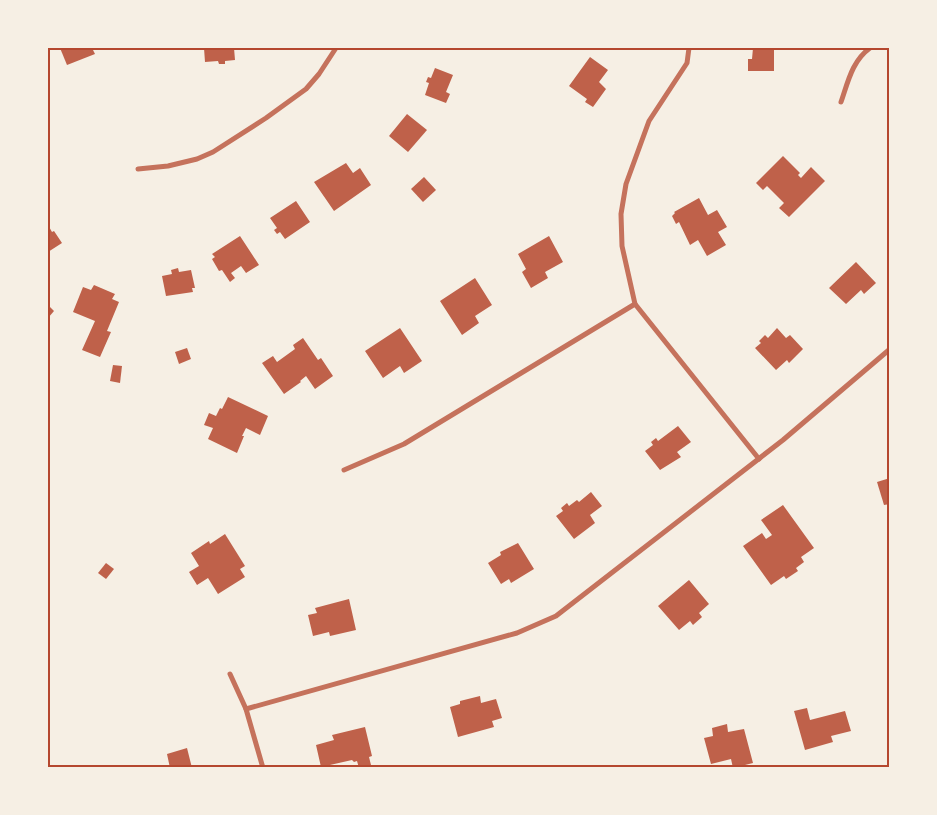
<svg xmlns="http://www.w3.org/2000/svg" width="937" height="815" font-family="'IBM Plex Sans',sans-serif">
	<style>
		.building { fill: #bf614a }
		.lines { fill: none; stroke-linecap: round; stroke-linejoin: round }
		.minor { stroke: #c5725c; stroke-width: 5 }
		.neatline { fill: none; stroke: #b5482f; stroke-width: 2 }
	</style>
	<rect width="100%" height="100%" fill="#f6efe4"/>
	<g class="building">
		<path d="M60,48H92L95,54L67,65Z"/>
		<path d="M204,48H234L235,60L225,61V64H219L218,61L205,62Z"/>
		<path d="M753,48H774V71H748V59H752Z"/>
		<path d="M590,57L608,70L599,82L606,89L593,107L585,102L587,99L569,86Z"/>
		<path d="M435,68L453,75L446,92L450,94L446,103L425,95L429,83L426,82L428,77L431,78Z"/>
		<path d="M407,114L427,130L408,152L389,136Z"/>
		<path d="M783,156L800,173L798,175L801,178L811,167L825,181L789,217L779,208L784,203L767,186L763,190L756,183Z"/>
		<path d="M346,163L353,173L360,168L371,185L334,211L314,182Z"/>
		<path d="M424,177L436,190L423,202L411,189Z"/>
		<path d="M699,198L708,215L717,210L727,227L718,232L726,245L707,256L698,240L690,245L679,222L676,224L672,216L675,213L674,212Z"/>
		<path d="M296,201L310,222L285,239L280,232L277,234L274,230L277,228L270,218Z"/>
		<path d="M48,225L52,232L54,231L62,243L48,252Z"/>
		<path d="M240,236L259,265L246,273L241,266L231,273L235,278L230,282L222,270L219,271L212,259L215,257L212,254Z"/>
		<path d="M549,236L563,262L545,272L548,278L531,288L522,272L526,269L518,254Z"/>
		<path d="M856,262L876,283L864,294L861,290L846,304L829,288Z"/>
		<path d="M178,268L179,272L191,270L195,288H192L193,292L166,296L162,276L172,274L171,270Z"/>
		<path d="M475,278L492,305L475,316L479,323L462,335L440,301Z"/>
		<path d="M94,285L115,294L112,299L119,302L107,331L111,332L100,357L82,350L95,321L73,312L83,287L91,290Z"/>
		<path d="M48,305L54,311L48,318Z"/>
		<path d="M400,328L422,361L404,373L400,366L383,378L365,351Z"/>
		<path d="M777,328L786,338L790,335L803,349L789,363L787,360L776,370L755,348L761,343L759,341L765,335L768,338Z"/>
		<path d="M303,338L318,360L321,358L333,376L315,389L306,376L300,381L301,382L284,394L262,363L273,356L277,362L295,349L293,345Z"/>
		<path d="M187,348L191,359L179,364L175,352Z"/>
		<path d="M113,365L122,366L120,383L110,381Z"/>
		<path d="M228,397L268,416L260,435L246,428L242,436H244L237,453L208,439L213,428L204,425L209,413L216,416L220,408L222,409Z"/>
		<path d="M678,426L691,442L677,452L681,457L660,470L645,451L653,445L651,442L656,438L658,441Z"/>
		<path d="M890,478V504L884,505L877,482Z"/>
		<path d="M591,492L602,506L590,515L595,523L574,539L556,516L563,511L561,508L567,503L569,506L577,500L579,502Z"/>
		<path d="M783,505L814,548L801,557L804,562L796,568L798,571L786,579L784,576L771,585L743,546L762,533L766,539L772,535L761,520Z"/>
		<path d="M225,534L245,566L240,569L245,577L218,594L208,578L197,585L189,572L199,566L191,553L209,541L210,544Z"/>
		<path d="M518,543L534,569L511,583L509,579L501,584L488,563L501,555L500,552Z"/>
		<path d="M106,563L114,569L106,579L98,573Z"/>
		<path d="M689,580L709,604L699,613L702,617L693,625L690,621L679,630L658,606Z"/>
		<path d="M349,599L356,630L330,636L329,632L313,636L308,615L317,613L315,608Z"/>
		<path d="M480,696L481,703L496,699L502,718L492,721L494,727L458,737L450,707L460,704V701Z"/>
		<path d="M807,708L810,720L845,711L851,731L831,736L833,742L805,750L794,711Z"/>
		<path d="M727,724L728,732L744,729L753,763L733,768L731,759L711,764L704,738L713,736L712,728Z"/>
		<path d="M365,727L372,756L369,757L371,765L359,768L357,761L354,762L352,760L321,767L316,745L334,740L332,735Z"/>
		<path d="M187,748L192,768H170L167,754Z"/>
	</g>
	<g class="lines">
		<g class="minor">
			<path d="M689,48L687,63L649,121L626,184L621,214L622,246L635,304L759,459"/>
			<path d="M841,102C848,82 852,61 870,48"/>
			<path d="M138,169L168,166L197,159L213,152L266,118L306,89L319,74L336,48"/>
			<path d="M344,470L404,444L635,304"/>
			<path d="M230,674L246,709L263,768"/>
			<path d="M246,709L517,633L556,616L783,440L890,349"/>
		</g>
	</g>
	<rect width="937" height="815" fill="none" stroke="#f6efe4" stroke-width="98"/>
	<rect x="49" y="49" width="839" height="717" class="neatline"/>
</svg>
